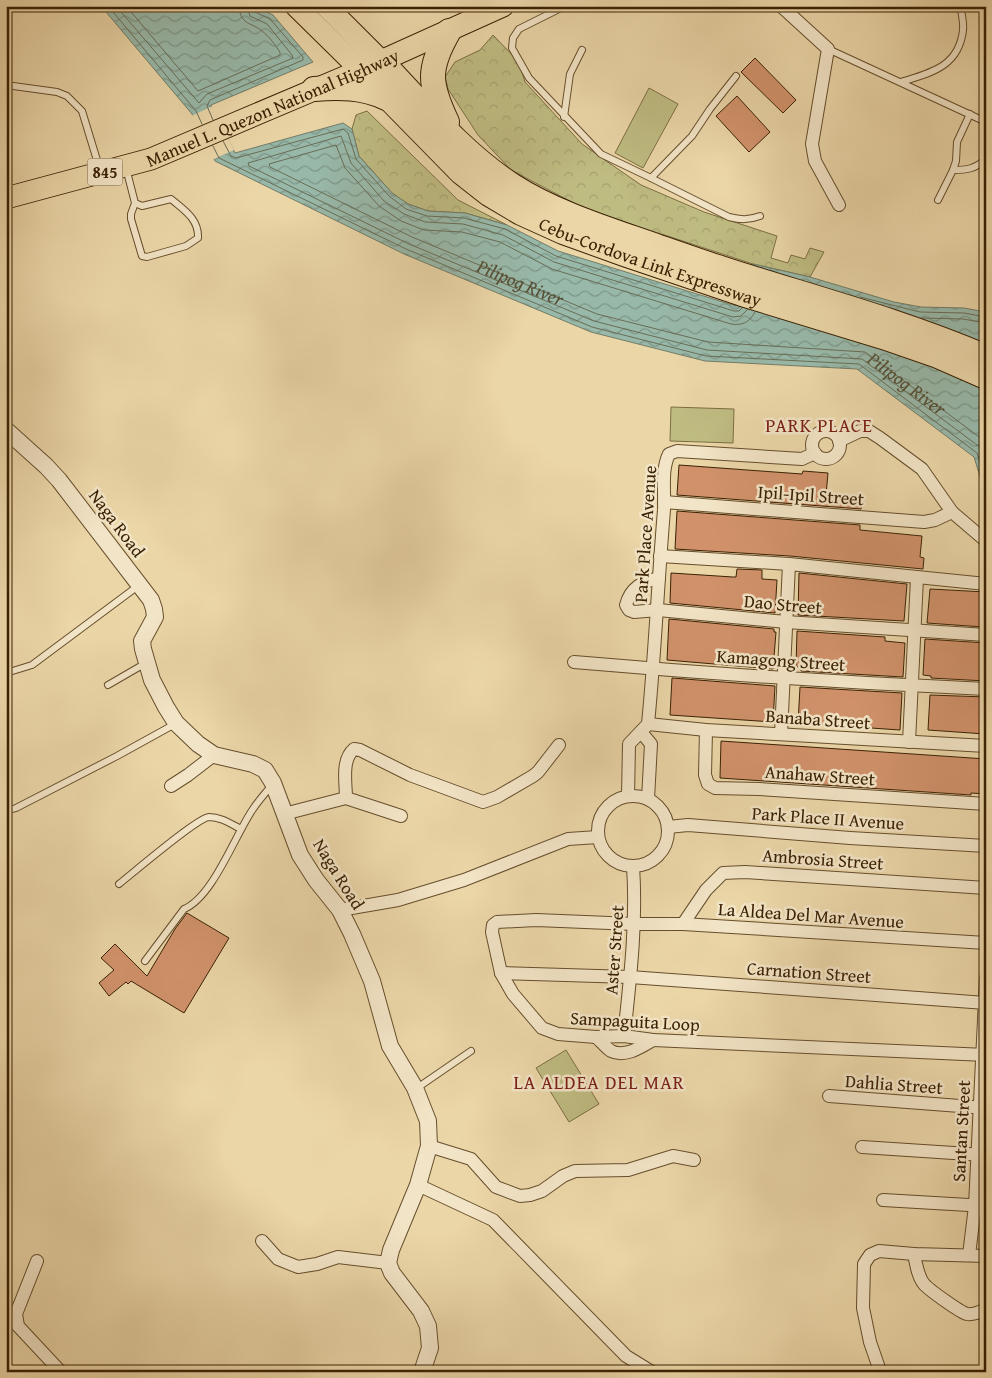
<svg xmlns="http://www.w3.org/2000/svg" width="992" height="1378" font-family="'Gentium Book Plus',serif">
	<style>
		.grass { fill: #bfbc82; stroke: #7c6e42 }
		.forest { fill: url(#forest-crowns); stroke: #7c6e42 }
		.water { fill: url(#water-waves); stroke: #727c67 }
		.pier { fill: #ebd6a8 }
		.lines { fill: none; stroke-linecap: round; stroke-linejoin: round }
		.shore { stroke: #696d56; stroke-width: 1 }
		.building { fill: #d1926b; stroke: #3a2103 }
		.service-casing { stroke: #664e2c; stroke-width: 8 }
		.minor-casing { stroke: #664e2c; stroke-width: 14 }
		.tertiary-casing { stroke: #664e2c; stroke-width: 18 }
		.primary-casing { stroke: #3a2103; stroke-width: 23 }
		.motorway-casing { stroke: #3a2103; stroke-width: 26 }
		.service { stroke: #f2e4c6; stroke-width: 6 }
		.minor { stroke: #f2e4c6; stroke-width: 12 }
		.tertiary { stroke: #f2e4c6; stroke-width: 16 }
		.primary { stroke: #ebd6a8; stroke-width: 21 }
		.motorway { stroke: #ebd6a8; stroke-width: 24 }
		.labels { text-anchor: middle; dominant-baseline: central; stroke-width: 5; stroke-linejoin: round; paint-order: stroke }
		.shield { fill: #f2e4c6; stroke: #715c3e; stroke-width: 1 }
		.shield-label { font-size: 16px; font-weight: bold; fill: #3a2103 }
		.street-label { font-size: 18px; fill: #3a2103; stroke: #f2e4c6 }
		.water-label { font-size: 19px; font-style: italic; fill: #564f35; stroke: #f2e4c6 }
		.neighbourhood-label { font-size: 19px; letter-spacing: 1px; fill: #7a1f14; stroke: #f2e4c6 }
	</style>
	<defs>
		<pattern id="forest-crowns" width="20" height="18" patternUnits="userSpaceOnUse" patternTransform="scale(1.25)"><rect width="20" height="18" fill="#bfbc82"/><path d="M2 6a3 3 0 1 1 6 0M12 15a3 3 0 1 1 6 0" fill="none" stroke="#a5a16f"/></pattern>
		<pattern id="water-waves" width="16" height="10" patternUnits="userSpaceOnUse" patternTransform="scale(1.25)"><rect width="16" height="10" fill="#98b9aa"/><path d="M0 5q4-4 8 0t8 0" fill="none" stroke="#7d9688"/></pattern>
	</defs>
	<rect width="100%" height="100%" fill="#ebd6a8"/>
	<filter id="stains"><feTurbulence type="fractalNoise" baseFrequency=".004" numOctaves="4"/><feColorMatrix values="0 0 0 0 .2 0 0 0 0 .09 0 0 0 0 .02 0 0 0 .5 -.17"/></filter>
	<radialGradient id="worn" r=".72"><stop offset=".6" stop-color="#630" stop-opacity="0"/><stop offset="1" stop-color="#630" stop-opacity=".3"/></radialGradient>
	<g class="grass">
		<path d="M649,88L678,104L643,168L615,153Z"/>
		<path d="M671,407L734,409L733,443L670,441Z"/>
		<path d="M566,1050L599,1104L569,1122L536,1068Z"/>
	</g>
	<g class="forest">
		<path d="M493,35L519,62L525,82L582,144L641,185L704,212L777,236L771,258L788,263L791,255L805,259L810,248L824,252L810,277L753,264L585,209L511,170L478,135L448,89L445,77L455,62L480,50Z"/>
		<path d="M367,111L458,200L507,225L465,213L428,211L408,204L392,193L359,156L352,129L356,115Z"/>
	</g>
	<path class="water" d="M101,6H253L273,15L313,62L211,105L235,153L343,123L352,129L359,156L392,193L408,204L428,211L465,213L507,225L558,251L736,306L753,264L810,277L894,302L921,307L964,308L986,312V489L983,486L974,457L857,369L705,361L591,332L404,254L215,161L192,114Z"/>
	<path class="pier" d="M213,106L234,150L212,160L191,116Z"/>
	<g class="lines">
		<g class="shore">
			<path d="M108,6L196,111L202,124"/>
			<path d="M116,6L199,103L207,94L293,58L292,55L267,24L250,16L247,6"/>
			<path d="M126,6L198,91L280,55V52C275,45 269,36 262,31C251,22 240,25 239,6"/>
			<path d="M213,120L207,106L210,100L303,60V57L270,19L255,12L253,6"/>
			<path d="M223,141L231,156L236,158L343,129L348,133L356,159L389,196L406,209L427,216L464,218L505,229L556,256L734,311H739L742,308"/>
			<path d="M213,146L219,158L406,249L592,327L706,356L859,364L977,453L986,479"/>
			<path d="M860,297L920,312L964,313L986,317"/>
			<path d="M748,309L741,316L733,317L554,262L503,235L463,224L425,222L404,214L384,201L351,163L341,136L248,163L249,166L409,244L594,321L707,350L862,359L981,448L986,457"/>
			<path id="s1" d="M755,312C750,322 742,326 731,324L552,269L500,242L462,232L424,230L401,221L379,206L345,168L336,145L269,164L270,167L412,237L597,314L708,342L865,352L986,442"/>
			<path d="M922,318L963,319L986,323"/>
		</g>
	</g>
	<g class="building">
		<path d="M755,58L796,100L783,113L741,72Z"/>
		<path d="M737,96L770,132L749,152L716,116Z"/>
		<path d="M679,465L802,474L803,471L828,473L826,495L862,499L861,509L677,495Z"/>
		<path d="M677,511L860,525V530L922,536L920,557L924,558L923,569L790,556L675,549Z"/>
		<path d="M737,569L762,570V579L777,580L775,613L670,603L671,573L733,577H736Z"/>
		<path d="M799,573L907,584L904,621L798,615Z"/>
		<path d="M930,589L986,592L983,627L927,623Z"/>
		<path d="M669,619L774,629V632H776L773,669L667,660Z"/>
		<path d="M797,631L885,637V641L905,643L903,677L801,671V667H796Z"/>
		<path d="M925,639L986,643V681L931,678V676L923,675Z"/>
		<path d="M672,678L775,686L773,722L670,715Z"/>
		<path d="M800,687L902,693L900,730L798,723Z"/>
		<path d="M930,695L986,697L985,734L928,730Z"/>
		<path d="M721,741L986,759V794L971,793V795L720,778Z"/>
		<path d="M187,913L229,938L184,1013L131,981L128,984L126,982L109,996L99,983L114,970L101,958L115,944L147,976L175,929Z"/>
	</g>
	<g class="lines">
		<defs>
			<g id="service">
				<path d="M565,6L519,29L513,38L512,48L529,78L601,154L651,178"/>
				<path d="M828,49L986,122"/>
				<path d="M736,76L710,109L692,136L651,178L729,217C741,220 749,220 760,216"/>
				<path d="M901,82C930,73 959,67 963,30C964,22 961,14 961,6"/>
				<path d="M6,85L57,92L67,96L82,111L100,170"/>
				<path d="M564,117L570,74L582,50"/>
				<path d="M126,168L135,203L142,206L171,199C184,210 199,219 198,238L186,246L147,257L142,256L131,219V214L135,203"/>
				<path d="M953,170C967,170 975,169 986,159"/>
				<path d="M938,200L953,170L956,161L957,142L970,114"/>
				<path d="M6,673L32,665L138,586"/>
				<path d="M108,685L146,663"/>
				<path d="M6,811L16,808L117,756L175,724"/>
				<path d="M119,884C133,873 197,818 209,817C221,817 231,824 241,829"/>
				<path d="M145,961L184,909C213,897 235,835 253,809C259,800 266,792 273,784"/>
				<path d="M417,1088L471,1051"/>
			</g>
			<g id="minor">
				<path d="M781,6L828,49L812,144L815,161L839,205"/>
				<circle cx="826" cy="445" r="14"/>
				<path d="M839,441L860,431H869L880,438L922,469L952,512L986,541"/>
				<path d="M664,502L924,522L935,520L952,512"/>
				<path d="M660,556L789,564L986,584"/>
				<path d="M659,578C642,582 631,587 626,605L629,610L634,612L658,610L786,622L986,635"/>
				<path d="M574,662C711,674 848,683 986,689"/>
				<path d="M648,724L706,730L986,746"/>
				<path d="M706,730L705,775L708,784L715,788L759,789L986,804"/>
				<path d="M641,732L651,744L648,799"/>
				<path d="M781,734L789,564"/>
				<path d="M909,742L917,578"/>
				<path d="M171,786L188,775L214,755"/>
				<circle cx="633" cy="831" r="35"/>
				<path d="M628,796L629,744L648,724C655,653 658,581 664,510C665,492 661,470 669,454L677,451L802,459L815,453"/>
				<path d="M346,798C346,783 341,760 354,749L360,750L410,775L483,802L497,797L533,776L538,772L559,745"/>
				<path d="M284,814L346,798L401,816"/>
				<path d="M668,827L688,825L850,838L986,846"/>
				<path d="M340,910L398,900L464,880L568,839L598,837"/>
				<path d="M683,924L706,890L723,873L745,872L986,888"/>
				<path d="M986,943L683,924H634L536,920L497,922L493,925L492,932L501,973L513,994L542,1028L558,1034L596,1037L624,1036L653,1040L986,1055"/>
				<path d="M501,973L630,977L986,1003"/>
				<path d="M624,1036C630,980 637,923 633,866"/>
				<path d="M596,1037C601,1041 606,1048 611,1051C625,1058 641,1047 653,1040"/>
				<path d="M829,1096L986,1108"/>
				<path d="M429,1146L471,1159L496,1187L520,1196L530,1195L542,1191L563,1176L575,1171L628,1170L673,1156L694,1160"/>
				<path d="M862,1147L984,1155"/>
				<path d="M418,1185L493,1220L626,1356L652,1372"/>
				<path d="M883,1200L986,1206"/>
				<path d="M262,1241L278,1259L298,1267L317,1264L338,1257L388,1263"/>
				<path d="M914,1254C916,1264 918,1277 924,1284C929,1290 960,1312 967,1314C972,1315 981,1312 986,1309"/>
				<path d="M969,1255L975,1206L986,978"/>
				<path d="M37,1261L16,1314L18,1326L61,1372"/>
				<path d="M879,1368L870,1342L863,1308L864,1264L870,1255L879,1251L914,1254L986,1256"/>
			</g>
			<path id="tertiary" d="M6,430L46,466L59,480L151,600L154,609L155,617L142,641L143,649L152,680L166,707L176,723L198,744L214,755L253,764L265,770L273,783L300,855L316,880L340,910L352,934L372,981L390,1046L415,1088L428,1121L429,1146L418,1185L391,1250L388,1263L392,1273L421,1311L428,1326L430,1348L422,1372"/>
			<g id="primary">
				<path d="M296,6L361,70"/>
				<path d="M326,6L381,61"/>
				<path id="s2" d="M6,198L151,159L361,70L503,6"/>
			</g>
			<g id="motorway">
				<path d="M381,61C422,104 462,153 513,186C555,213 611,230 659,247C689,257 719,268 749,277C829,302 909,324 986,357"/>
				<path id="s3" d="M361,70L461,172L489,194L521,213L563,232L624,254L742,294L883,337L938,356L986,377"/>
				<path d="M314,89C339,87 363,87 386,98"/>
				<path d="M447,122C429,84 427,69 449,31"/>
			</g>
		</defs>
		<use href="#service" class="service-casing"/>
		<use href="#minor" class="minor-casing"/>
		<use href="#tertiary" class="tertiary-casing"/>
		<use href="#primary" class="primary-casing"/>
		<use href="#motorway" class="motorway-casing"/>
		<use href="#service" class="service"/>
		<use href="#minor" class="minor"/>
		<use href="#tertiary" class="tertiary"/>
		<use href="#primary" class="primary"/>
		<use href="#motorway" class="motorway"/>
	</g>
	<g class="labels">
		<rect class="shield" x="87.5" y="158.5" width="35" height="27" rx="4"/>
		<g class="shield-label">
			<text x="105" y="172">845</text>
		</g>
		<g class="street-label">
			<text stroke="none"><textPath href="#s2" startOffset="282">Manuel L. Quezon National Highway</textPath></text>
			<text stroke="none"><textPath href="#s3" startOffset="354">Cebu-Cordova Link Expressway</textPath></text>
			<text transform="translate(811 495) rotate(4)">Ipil-Ipil Street</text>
			<text transform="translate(117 523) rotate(53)">Naga Road</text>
			<text transform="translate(645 534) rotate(-86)">Park Place Avenue</text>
			<text transform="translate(783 604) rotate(5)">Dao Street</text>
			<text transform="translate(781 660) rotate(4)">Kamagong Street</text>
			<text transform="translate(818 719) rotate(4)">Banaba Street</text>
			<text transform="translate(820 775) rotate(4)">Anahaw Street</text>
			<text transform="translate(828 818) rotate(4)">Park Place II Avenue</text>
			<text transform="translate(823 859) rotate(4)">Ambrosia Street</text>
			<text transform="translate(339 874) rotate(58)">Naga Road</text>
			<text transform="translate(811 915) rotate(4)">La Aldea Del Mar Avenue</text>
			<text transform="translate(614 950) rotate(-86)">Aster Street</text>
			<text transform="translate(809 972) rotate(4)">Carnation Street</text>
			<text transform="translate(635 1021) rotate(3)">Sampaguita Loop</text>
			<text transform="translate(894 1084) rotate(4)">Dahlia Street</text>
			<text transform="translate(961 1131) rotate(-87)">Santan Street</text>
		</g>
		<g class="water-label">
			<text stroke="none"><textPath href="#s1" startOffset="828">Pilipog River</textPath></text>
			<text stroke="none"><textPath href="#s1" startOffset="1235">Pilipog River</textPath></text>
		</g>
		<g class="neighbourhood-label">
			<text x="819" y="425">PARK PLACE</text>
			<text x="599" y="1082">LA ALDEA DEL MAR</text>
		</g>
	</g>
	<rect width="992" height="1378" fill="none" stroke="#ebd6a8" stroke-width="25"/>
	<rect x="8" y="8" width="977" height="1363" fill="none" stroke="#3a2103" stroke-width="2.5"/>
	<rect x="12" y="12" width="967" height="1353" fill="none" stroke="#3a2103"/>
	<rect width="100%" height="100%" filter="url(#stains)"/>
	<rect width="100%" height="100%" fill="url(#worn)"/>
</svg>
